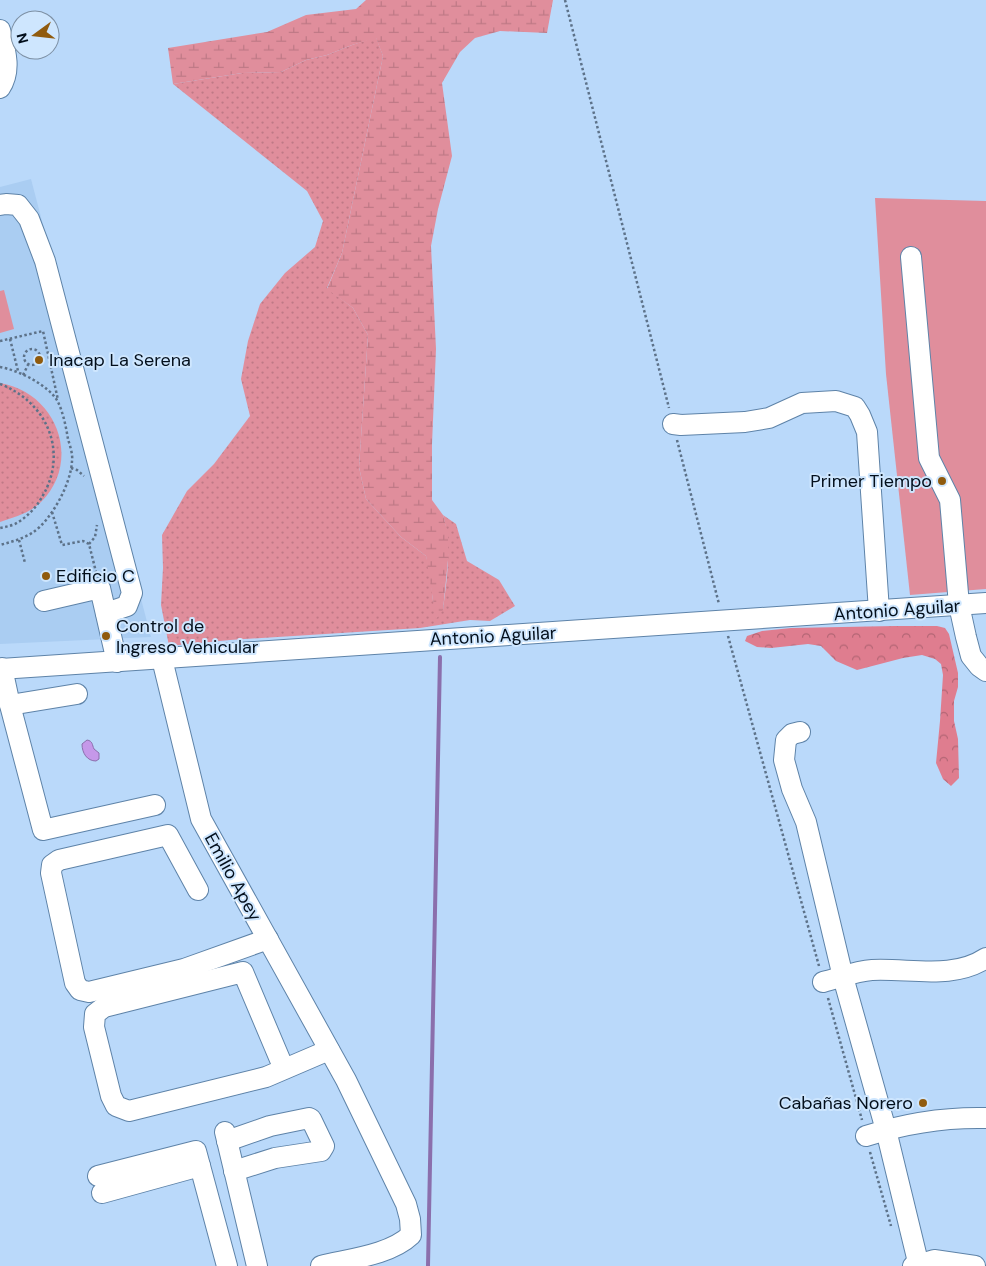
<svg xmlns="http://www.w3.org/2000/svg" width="986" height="1266" font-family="'DM Sans',sans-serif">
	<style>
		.built { fill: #aacdf2 }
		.grass { fill: url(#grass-dots) }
		.forest { fill: url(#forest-crowns) }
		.wetland { fill: url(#wetland-marsh) }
		.garden { fill: #e08e9c }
		.water { fill: #c598e9; stroke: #8b6fac }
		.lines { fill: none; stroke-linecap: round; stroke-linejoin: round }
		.stream { stroke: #8b6fac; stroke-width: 4 }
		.minor-casing { stroke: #5e83a8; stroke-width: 22 }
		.path { stroke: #5d7289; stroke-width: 2.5; stroke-dasharray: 2.5 2.5; stroke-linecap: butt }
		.minor { stroke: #fff; stroke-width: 20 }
		.poi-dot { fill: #905b0e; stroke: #cee6fe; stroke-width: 2 }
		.labels { text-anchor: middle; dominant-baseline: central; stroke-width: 4; stroke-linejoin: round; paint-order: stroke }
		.poi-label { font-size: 18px; fill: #030f1c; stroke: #cee6fe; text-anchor: start }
		.street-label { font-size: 18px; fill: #030f1c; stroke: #cee6fe }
	</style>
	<defs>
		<pattern id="grass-dots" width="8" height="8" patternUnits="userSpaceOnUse" patternTransform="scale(1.25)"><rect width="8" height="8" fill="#e08e9c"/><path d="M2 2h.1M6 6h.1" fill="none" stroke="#bf7986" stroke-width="1.8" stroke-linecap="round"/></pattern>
		<pattern id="forest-crowns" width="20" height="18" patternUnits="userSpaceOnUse" patternTransform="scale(1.25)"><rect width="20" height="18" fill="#df7d8f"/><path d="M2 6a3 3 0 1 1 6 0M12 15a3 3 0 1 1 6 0" fill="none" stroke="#b36574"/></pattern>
		<pattern id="wetland-marsh" width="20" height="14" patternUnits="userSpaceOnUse" patternTransform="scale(1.25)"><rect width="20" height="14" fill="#e08e9c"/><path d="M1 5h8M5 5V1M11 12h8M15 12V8" fill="none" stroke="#bf7986"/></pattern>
	</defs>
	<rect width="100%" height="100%" fill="#bad9fa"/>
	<path class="built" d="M31,179L151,637L0,644V187Z"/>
	<g class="grass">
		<path d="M376,37L383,56L342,253L327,288L353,308L368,335L359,467L366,499L401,537L426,556L430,571L433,601L443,610C447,577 452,548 443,515L456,524L467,561L499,580L515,606L490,621L470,620L420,628L230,640L169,646L161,605L163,568L162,535L187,491L214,464L250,416L241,379L248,341L260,304L285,273L315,247L323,221L307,191L173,84L242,73L281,72L306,60L327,55L352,45Z"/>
		<path d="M0,383C56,392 83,460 41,502C30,513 15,517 0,522Z"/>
	</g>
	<path class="forest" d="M894,626H937L945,628L949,634L958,673V687L954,701V721L958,739L959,778L951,786L943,779L936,763L940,721L943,675L941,664L935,659L922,655L903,658L857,670L836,661L821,646L808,644L771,648L757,647L745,641L747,636L762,631L791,628Z"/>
	<path class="wetland" d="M366,0H553L547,33L500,31L475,38L460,52L442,83L452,156L438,209L431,246L436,349L432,444V500L443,515L448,534V560L443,610L436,619L426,556L401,537L366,499L359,467L368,335L353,308L327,289L342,253L383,56L376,38L352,45L327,55L306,60L281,72L242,73L173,84L168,48L267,32L306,15L356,9Z"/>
	<g class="garden">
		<path d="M875,198L986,201V589L910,595L886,374Z"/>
		<path d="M4,290L14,329L0,333V291Z"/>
	</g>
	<path class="water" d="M87,740C93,741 92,745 94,749L99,753V759L96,761C87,761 82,753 82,744Z"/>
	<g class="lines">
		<path class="stream" d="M428,1266L440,657"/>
		<defs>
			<g id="minor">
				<path d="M0,30C5,49 12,70 0,88"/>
				<path d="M0,205L6,204L18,205L29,219L45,261L132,593L127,606L106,613"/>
				<path d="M911,257L929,458L950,500L959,605L966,637L971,656L979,666L986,671"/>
				<path d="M673,424L681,425L745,422L769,418L802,403L836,401L855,407L860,415L867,432L879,611"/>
				<path d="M44,601L100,588L117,662"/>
				<path d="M162,659L201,819L346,1080L406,1204L410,1219L411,1235C390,1255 349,1259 321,1266"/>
				<path d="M2,668L10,705L43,830L155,805"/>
				<path d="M0,669L986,603"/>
				<path d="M10,705L77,694"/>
				<path d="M800,732L792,734L786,740L784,760L792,789L806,822L843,977L886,1130L919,1266"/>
				<path d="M198,890L168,835L59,860L52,865L51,873L75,983L80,990L89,992L184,969L268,939"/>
				<path d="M823,982C839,978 856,971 872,970C910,968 953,980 986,958"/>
				<path d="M284,1069L243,972L104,1007L95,1014L94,1027L111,1096L116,1106L129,1111L266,1077L329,1050"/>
				<path d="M225,1132L257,1266"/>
				<path d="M866,1136C906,1123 944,1117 986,1118"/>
				<path d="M227,1141L270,1126L309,1118L311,1119L324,1146L321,1151L275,1158L234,1171"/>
				<path d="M98,1176L196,1151L227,1266"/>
				<path d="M102,1193L200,1166"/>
				<path d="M913,1266L934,1260L975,1266"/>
			</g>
		</defs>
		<use href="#minor" class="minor-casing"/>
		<g class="path">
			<path d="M565,0L669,408"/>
			<path d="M10,339L18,371"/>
			<path d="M0,341L43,331L58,400"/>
			<circle cx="32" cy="357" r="8"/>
			<path d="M0,367C18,370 49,385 58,402C63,412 66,427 68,439C70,446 73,454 72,461C71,484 51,521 32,533C22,539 11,542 0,545"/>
			<path d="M23,375L28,365"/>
			<path d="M0,384C47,402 69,452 42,497C36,508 26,518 15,524C10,526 5,527 0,528"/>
			<path d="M677,440L719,604"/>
			<path d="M71,468L77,470L84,476"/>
			<path d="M52,512L62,545L83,541L89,544L96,572"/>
			<path d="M19,540L25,563"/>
			<path d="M89,544L95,537L97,525"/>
			<path d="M728,636L819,966"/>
			<path d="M828,998L862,1120"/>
			<path d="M870,1152L891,1226"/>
		</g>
		<use href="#minor" class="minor"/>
	</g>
	<g class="poi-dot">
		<circle cx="39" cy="360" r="5"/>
		<circle cx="942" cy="481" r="5"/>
		<circle cx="46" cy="576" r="5"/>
		<circle cx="106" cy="636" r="5"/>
		<circle cx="923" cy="1103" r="5"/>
	</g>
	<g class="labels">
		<g class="poi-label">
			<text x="49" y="360">Inacap La Serena</text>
			<text x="932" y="481" text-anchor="end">Primer Tiempo</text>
			<text x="56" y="576">Edificio C</text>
			<text x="116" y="626">Control de<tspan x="116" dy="21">Ingreso Vehicular</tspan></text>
			<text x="913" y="1103" text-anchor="end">Cabañas Norero</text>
		</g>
		<g class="street-label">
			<text transform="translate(897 610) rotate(-4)">Antonio Aguilar</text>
			<text transform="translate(493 636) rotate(-3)">Antonio Aguilar</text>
			<text transform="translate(233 877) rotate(61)">Emilio Apey</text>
		</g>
	</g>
	<g transform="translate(35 35) rotate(255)"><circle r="24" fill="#cee6fe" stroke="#7d90a4"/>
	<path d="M0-4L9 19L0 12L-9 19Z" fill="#905b0e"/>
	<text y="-8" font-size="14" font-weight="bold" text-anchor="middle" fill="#030f1c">N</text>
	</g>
</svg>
